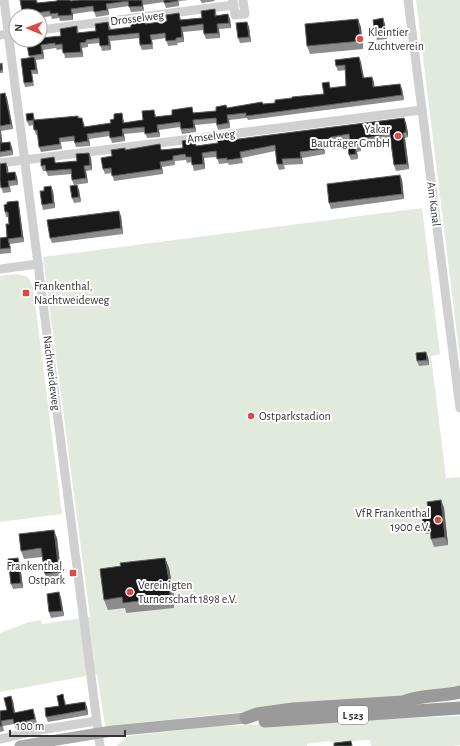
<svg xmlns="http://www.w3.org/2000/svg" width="460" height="746" font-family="'Alegreya Sans',sans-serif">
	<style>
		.green { fill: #e2e9dd }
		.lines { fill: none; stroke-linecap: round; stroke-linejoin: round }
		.minor { stroke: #d0d0d0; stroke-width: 9 }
		.major { stroke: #ababab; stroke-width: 11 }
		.highway { stroke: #9a9a9a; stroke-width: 13 }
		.wall { fill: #8c8c8c }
		.shaded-wall { fill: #5f5f5f }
		.building { fill: #1a1a1a; stroke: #5f5f5f }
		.poi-dot { fill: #db4a44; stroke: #fff; stroke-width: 1.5 }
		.labels { text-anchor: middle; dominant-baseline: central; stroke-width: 4; stroke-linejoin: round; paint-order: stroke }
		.shield { fill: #fff; stroke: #707070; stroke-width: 1 }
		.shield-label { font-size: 11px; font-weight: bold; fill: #333 }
		.street-label { font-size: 12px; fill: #333; stroke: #fff }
		.poi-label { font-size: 12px; fill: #333; stroke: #fff; text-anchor: start }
	</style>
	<rect width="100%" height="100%" fill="#fff"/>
	<g class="green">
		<path d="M416,0H460V359Z"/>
		<path d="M422,208L440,354L431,356L446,478L460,477V686L431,693L105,726L97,674L0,692V633L29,622L41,620L42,624L90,617L43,257Z"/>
		<path d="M17,274L28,277L33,287L62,514L0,522V276Z"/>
		<path d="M460,716V745L454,746H371L370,740L331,742L329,741L307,744V746H116L128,736L217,726Z"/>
	</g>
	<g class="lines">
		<g class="minor">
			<path d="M4,0L100,746"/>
			<path d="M233,0L235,15L245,14L243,0"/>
			<path d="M408,0L460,408"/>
			<path d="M40,30L234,5"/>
			<path d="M0,35L16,33"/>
			<path d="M0,163L422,110"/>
			<path d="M0,269L38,264"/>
			<path d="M0,739L40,730L96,721"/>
		</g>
		<path class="major" d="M20,746L112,731L246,718"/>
		<g class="highway">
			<path d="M246,718L257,714L293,709L403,702C421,694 441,697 460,692"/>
			<path d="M265,721L460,708"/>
		</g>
	</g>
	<g class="wall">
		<path d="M20,0H37L38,3L57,1V0H71V1L79,0H189L179,1V6L166,8L164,2L143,5L144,11L131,12L129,6L108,9L109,15L96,17L94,11L73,14V20L60,21L59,18L52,19L51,16L40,18V16H23Z"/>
		<path d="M200,0H214L215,1L202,3Z"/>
		<path d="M215,9L217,16L230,19L231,28L219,29L220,38L206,39L204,34V30L183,32L184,42L177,43L178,45L168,46L166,38L152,40L153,49L142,50L140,45V38L110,41L111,50L102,51L100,43L88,44V47L82,48L83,57L65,58L63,49L57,50L56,48L43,50L44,59L36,60L38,74H32L34,86L25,87L24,83L30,58L26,40L61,36L77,26L79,33L96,31L108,22L111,29L131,27L144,18L146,24L167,21L179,13L181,20L202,18Z"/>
		<path d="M247,22L249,27L251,42L240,43L238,38Z"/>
		<path d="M385,24L387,39L377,40L375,35Z"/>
		<path d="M361,27L363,49L310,54L307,46Z"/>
		<path d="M359,57L364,78L374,82V87L400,84L402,89L404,100L248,120L247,118L229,120L230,128L218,130L216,123L195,125L196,132L182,134L180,127L159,130L160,137L147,138L145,132L124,134L125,141L112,143L110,136L89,139L90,146L76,147L74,141L61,142L62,149L41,152L39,147L38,135H36L33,125L29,126L27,121L33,113L35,120L78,116L79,118L84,123L85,127L111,123L114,119L122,113L124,123L143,120L156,114V117L194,112V113L216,111L227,108L275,103L324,94L331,88L346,86V70L338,71L336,66Z"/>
		<path d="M0,64L3,66V73H0Z"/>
		<path d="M5,93L7,98L13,129L1,131L2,143L12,147L13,155L0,157V94Z"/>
		<path d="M404,118L406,123L408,133V137L405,138L409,169L396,171L394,165L390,140L360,145L361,151L357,152L358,159L351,160L349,155L351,147L350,140L333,142L334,146L324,148L325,154L302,158L303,164L284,165L285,169L279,170L277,164L275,151L242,158L243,163L229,165L228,163L219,164L217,157L204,158L205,169L194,171L192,162L187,163L186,160L175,161V165L162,167L163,174L114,181L112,173L105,174L103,169L112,156L125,150L162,149V150L218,143L232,140Z"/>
		<path d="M54,157L56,163L77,161L91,158L92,170L86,171L88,183L74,185L72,180V174L48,176L46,171H43L41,166Z"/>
		<path d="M6,163L8,168V173L15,172L17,177L18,185L10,186L11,192L3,193L1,185H0V164Z"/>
		<path d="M400,175L402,180L404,199L331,209L329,203Z"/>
		<path d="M77,185L79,190L81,202L74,203L72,198Z"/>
		<path d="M53,191L55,208L43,210L42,205Z"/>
		<path d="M18,201L19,206L24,242L10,244L11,253L0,254V238L7,237L9,224L8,217H6L5,212L7,204Z"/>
		<path d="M121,216L123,234L52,243L50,238Z"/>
		<path d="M428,357L429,365L419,366L417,361Z"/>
		<path d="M441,500L444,508L448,545L434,547L431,539V533L426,534L423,526L429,515Z"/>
		<path d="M57,538L62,581L47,582L45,574L42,557L24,559L21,551Z"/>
		<path d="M165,558L169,568L174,596H172L174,608L126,613L125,608L108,610L104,600L121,566Z"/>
		<path d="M20,564L23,588L13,589L11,584Z"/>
		<path d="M59,592L61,598L64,616L51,618L49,612Z"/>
		<path d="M11,696L13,701L15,713L35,714L37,724L16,729L14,724L3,726L4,731L0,732V717L7,710Z"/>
		<path d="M65,700L66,705L85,702L87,707L88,715L48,722L46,717Z"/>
	</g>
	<g class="shaded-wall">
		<path d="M142,0L143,5L144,11L142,6Z"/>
		<path d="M106,4L108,9L109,15L107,10Z"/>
		<path d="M71,9L73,14V20L72,15Z"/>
		<path d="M228,14L230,19L231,28L229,23Z"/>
		<path d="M383,18L385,24L387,39L385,33Z"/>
		<path d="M358,19L361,27L363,49L361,41Z"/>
		<path d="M247,22L249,27L251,42L249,37Z"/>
		<path d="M217,24L219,29L220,38L218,33Z"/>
		<path d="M181,27L183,32L184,42L182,37Z"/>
		<path d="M150,35L152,40L153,49L152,44Z"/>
		<path d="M108,36L110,41L111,50L109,45Z"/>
		<path d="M80,43L82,48L83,57L81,52Z"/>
		<path d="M41,45L43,50L44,59L42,54Z"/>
		<path d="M34,57L36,61L38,74L36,70Z"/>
		<path d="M359,57L361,62L365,83L363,78Z"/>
		<path d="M372,77L374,82L375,92L373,87Z"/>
		<path d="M400,84L402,89L404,100L402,95Z"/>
		<path d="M5,93L7,98L13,129L11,124Z"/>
		<path d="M122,113L125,128L123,123Z"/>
		<path d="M227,115L229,120L230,128L228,123Z"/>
		<path d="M404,118L406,123L408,133V137L406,132Z"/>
		<path d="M193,120L195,125L196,132L194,128Z"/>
		<path d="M157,125L159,130L160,137L158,132Z"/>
		<path d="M0,129L1,131L3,148L1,143Z"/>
		<path d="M122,129L124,134L125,141L123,136Z"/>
		<path d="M403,133L405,138L409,169L407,164Z"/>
		<path d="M87,134L89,139L90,146L88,141Z"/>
		<path d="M358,139L360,145L361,151L359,146Z"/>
		<path d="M10,142L12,147L13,155L11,150Z"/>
		<path d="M322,143L324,148L325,154L323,149Z"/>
		<path d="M355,146L357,152L358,159L356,154Z"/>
		<path d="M300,152L302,158L303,164L301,158Z"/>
		<path d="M89,153L91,158L92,170L90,165Z"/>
		<path d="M202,153L204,158L205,169L203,164Z"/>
		<path d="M160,162L162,167L163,174L161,169Z"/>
		<path d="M6,163L8,168L9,178L7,173Z"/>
		<path d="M84,166L86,171L88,183L86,178Z"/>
		<path d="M15,172L17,177L18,185L16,180Z"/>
		<path d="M400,175L402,180L404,199L402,194Z"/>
		<path d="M77,185L79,190L81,202L79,197Z"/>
		<path d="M51,186L53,191L55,208L53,203Z"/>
		<path d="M18,201L19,206L24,242L22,237Z"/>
		<path d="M119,211L121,216L123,234L121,228Z"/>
		<path d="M8,239L10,244L11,253L10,248Z"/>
		<path d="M426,352L428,357L429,365L427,360Z"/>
		<path d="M441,500L444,508L448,545L445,537Z"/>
		<path d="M54,530L57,538L62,581L59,572Z"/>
		<path d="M18,558L20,564L23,588L21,583Z"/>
		<path d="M165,558L169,568L174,596L170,586Z"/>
		<path d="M169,586L172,596L174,608L170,597Z"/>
		<path d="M59,592L61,598L64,616L62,611Z"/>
		<path d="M11,696L13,701L16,718L14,713Z"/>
		<path d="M85,702L87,707L88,715L86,710Z"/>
	</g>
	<g class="building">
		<path d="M20,0H36L37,3L57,1V0H70V1L79,0H142V6L129,7L128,1L106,4L107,10L94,12L93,6L71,9L72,15L58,16V13L50,14V11L35,13L36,16H23Z"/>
		<path d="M164,0H177L178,1L164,3Z"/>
		<path d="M215,9V16L228,14L229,23L217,24L218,33L204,34L203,24L181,27L182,37L176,38V40L166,41L165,33L150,35L152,44L140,45L139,33L108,36L109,45L100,46L99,38L86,40V42L80,43L81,52L63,53L62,44L55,45V43L41,45L42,54L29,56L26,40H40V38L61,36L60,29L77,26V33L96,31L95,24L108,22L109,30L131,27V20L137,19L144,18L145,24L167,21L166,15L179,13L180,20L202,18L201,11Z"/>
		<path d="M383,18L385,33L375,35L373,20Z"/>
		<path d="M358,19L361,41L307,46L305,24Z"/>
		<path d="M247,22L249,37L238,38L236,23Z"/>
		<path d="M34,57L36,70H31L33,82L24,83L21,59Z"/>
		<path d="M359,57L363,78L372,77L373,87L400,84L402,95L246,116V113L227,115L228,123L217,125L216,118L193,120L194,128L181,129L180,122L157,125L158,132L145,134L144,127L122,129L123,136L110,138L109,131L87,134L88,141L75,143L74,136L59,138L60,144L39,147L37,130H34L33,120L27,121L26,114L33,113L34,120L78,116V118H82L84,127L111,123L110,120L114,119V114L122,113L123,123L143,120L142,111L154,110L155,117L172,115V110L192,107L193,113L216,111V107L226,105L227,108L262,102L263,104L275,103V100L292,98V97L324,94L322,83L329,82L330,88L346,86L345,65L336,66L335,60Z"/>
		<path d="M2,63V70L0,71V64Z"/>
		<path d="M5,93L11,124L0,126V94Z"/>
		<path d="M404,118L406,127V132L403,133L407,164L394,165L390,134L358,139L359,146H355L356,154L349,155L348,147H351L349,134L331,137L332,141L322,143L323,149L300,152L301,158L282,159L283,164H277L275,145L240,152L241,158L227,160V158L217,159L216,151L202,153L203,164L192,165L191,157H186L185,154L173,156V160L160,162L161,169L112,176L111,168L103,169L101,158L112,156L111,150L125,148V150L160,144L161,150L183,148L182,141L195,139L196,146L218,143L217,136L231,135V140Z"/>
		<path d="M0,135L1,143L10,142L11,150L0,152Z"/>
		<path d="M89,153L90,165L84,166L86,178L72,180L71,169L46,171L45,165L41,166V159L54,157L55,163L77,161L76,154Z"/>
		<path d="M6,163L7,173L15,172L16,180L8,181L9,187L1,188L0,180V164Z"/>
		<path d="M400,175L402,194L329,203L327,184Z"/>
		<path d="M77,185L79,197L72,198L70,186Z"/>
		<path d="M51,186L53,203L42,205L40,191H44V187Z"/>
		<path d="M18,201L22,237L8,239L10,248L0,249V238L7,237L6,224H9L8,212H5L4,205L7,204V202Z"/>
		<path d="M119,211L121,228L50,238L47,220Z"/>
		<path d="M426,352L427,360L417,361L416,353Z"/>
		<path d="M441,500L445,537L431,539L430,525L423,526L422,515H429L427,502Z"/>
		<path d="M54,530L59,572L45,574L41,548L21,551L19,534Z"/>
		<path d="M18,558L21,583L11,584L8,559Z"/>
		<path d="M165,558L170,586H169L170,597L123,603L122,597L104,600L100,569L121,566L120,563Z"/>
		<path d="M59,592L62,611L49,612L47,594Z"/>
		<path d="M63,694L65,705L85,702L86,710L46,717L45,708L59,706L57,696Z"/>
		<path d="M11,696L14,713L33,709L35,719L14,724L13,719L1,721L2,726H0V711L7,710L4,698Z"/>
		<path d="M351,741L352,746H334V743Z"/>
	</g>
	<g class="poi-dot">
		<circle cx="360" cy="39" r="4"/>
		<circle cx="398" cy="136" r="4"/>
		<rect x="22" y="289" width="8" height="8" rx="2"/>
		<circle cx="251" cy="416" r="4"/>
		<circle cx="438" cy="520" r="4"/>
		<rect x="69" y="569" width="8" height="8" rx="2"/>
		<circle cx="130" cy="592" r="4"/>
	</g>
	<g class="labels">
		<rect class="shield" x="338" y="706" width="30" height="18" rx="3"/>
		<g class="shield-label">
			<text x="353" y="715">L 523</text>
		</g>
		<g class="street-label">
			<text transform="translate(137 18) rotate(-7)">Drosselweg</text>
			<text transform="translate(211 136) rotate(-7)">Amselweg</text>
			<text transform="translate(434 204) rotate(83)">Am Kanal</text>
			<text transform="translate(52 373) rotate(83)">Nachtweideweg</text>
		</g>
		<g class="poi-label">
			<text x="368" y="32">Kleintier<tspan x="368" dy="14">Zuchtverein</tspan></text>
			<text x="390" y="129" text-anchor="end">Yakar<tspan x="390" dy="14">Bauträger GmbH</tspan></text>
			<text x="34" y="286">Frankenthal,<tspan x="34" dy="14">Nachtweideweg</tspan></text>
			<text x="259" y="416">Ostparkstadion</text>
			<text x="430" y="513" text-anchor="end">VfR Frankenthal<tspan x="430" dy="14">1900 e.V.</tspan></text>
			<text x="65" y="566" text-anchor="end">Frankenthal,<tspan x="65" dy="14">Ostpark</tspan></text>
			<text x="138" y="585">Vereinigten<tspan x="138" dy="14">Turnerschaft 1898 e.V.</tspan></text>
		</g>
	</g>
	<g transform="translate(28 28) rotate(271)"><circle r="19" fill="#ffffff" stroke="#adadad"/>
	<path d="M0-3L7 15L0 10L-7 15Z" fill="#db4a44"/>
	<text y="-6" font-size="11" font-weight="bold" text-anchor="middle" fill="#333333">N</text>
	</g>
	<path d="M10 730v6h115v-6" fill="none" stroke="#333333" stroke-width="2"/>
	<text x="16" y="730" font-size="12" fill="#333333" stroke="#ffffff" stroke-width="3" paint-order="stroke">100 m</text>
</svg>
